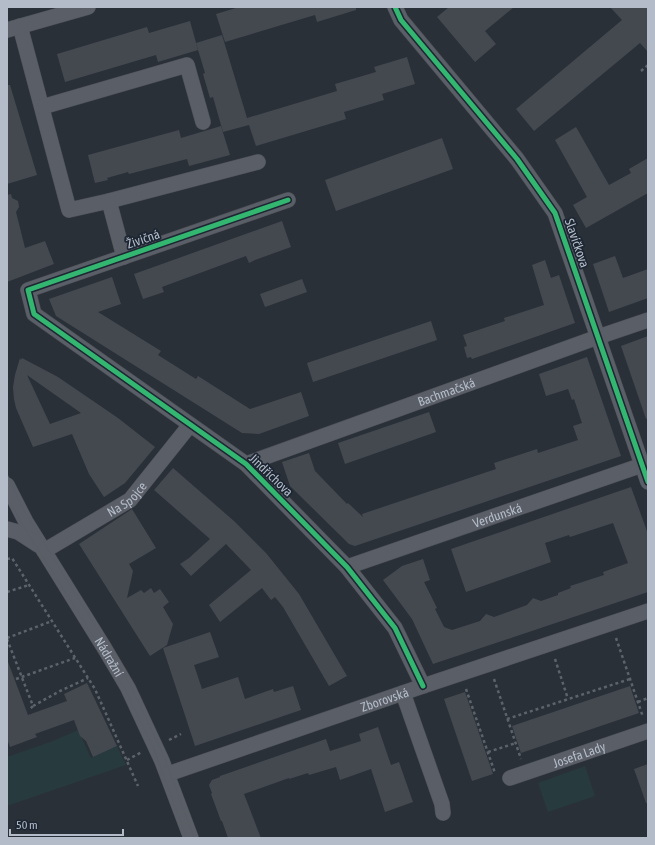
<svg xmlns="http://www.w3.org/2000/svg" width="655" height="845" font-family="'Asap Condensed',sans-serif">
	<style>
		.green { fill: #273a3e }
		.building { fill: #444950; fill-rule: evenodd }
		.lines { fill: none; stroke-linecap: round; stroke-linejoin: round }
		.minor-casing { stroke: #484c53; stroke-width: 16 }
		.path { stroke: #5d636a; stroke-width: 2.5; stroke-dasharray: 3 3; stroke-linecap: butt }
		.minor { stroke: #5a5e66; stroke-width: 15 }
		.tram { stroke: #595d64; stroke-width: 1 }
		.cycleway-casing { stroke: #1d2633; stroke-width: 8 }
		.cycleway { stroke: #33b770; stroke-width: 5 }
		.labels { text-anchor: middle; dominant-baseline: central; stroke-width: 3.5; stroke-linejoin: round; paint-order: stroke }
		.street-label { font-size: 13px; fill: #b4bcc9; stroke: #1d2633 }
	</style>
	<rect width="100%" height="100%" fill="#2a3038"/>
	<g class="green">
		<path d="M78,730L91,758L117,746L126,765L7,806V757L53,741Z"/>
		<path d="M585,766L595,796L548,812L538,783Z"/>
	</g>
	<g class="building">
		<path d="M239,7H356V10L317,22L315,15L225,42L216,14Z"/>
		<path d="M449,7H514L485,31L496,44L475,62L437,17Z"/>
		<path d="M610,7H648V52L640,43L534,131L516,109L622,20Z"/>
		<path d="M190,21L198,50L158,62L156,55L65,82L57,54L147,27L149,33Z"/>
		<path d="M222,35L247,118L337,91L335,84L376,72L374,67L407,57L415,84L382,94L384,100L344,112L346,119L256,146L249,125L223,132L213,97L210,98L203,74L205,73L196,43Z"/>
		<path d="M7,85H10L37,175L7,184Z"/>
		<path d="M221,126L230,155L189,166L187,159L129,174L128,172L107,178L108,180L95,183L88,155L179,130L181,138Z"/>
		<path d="M576,127L609,185L631,173L629,169L648,158V193L586,228L573,205L587,197L555,140Z"/>
		<path d="M442,138L453,169L336,211L325,180Z"/>
		<path d="M11,194L12,198L18,201L19,207L16,212L25,248L45,241L54,264L7,282V195Z"/>
		<path d="M282,221L291,247L255,260L249,263L246,256L162,287L164,292L143,299L134,274Z"/>
		<path d="M615,256L623,278L648,269V298L609,312L593,264Z"/>
		<path d="M545,260L551,278L559,275L575,323L472,359L471,357L467,358L464,347L467,346L463,335L505,321L504,318L544,305L532,265Z"/>
		<path d="M112,277L121,304L98,312L161,351L158,355L196,379L198,376L250,409L301,392L309,416L259,434L242,433L56,316L49,299Z"/>
		<path d="M302,279L307,292L265,307L260,294Z"/>
		<path d="M431,321L437,340L313,382L307,363Z"/>
		<path d="M648,336V418L646,419L621,346Z"/>
		<path d="M587,357L621,456L355,546L349,544L290,486L282,462L309,453L315,471L347,504L348,503L363,517L362,514L496,469L494,463L537,449L538,453L578,440L573,426L582,423L574,399L572,400L568,389L546,396L539,374Z"/>
		<path d="M20,358L21,360L22,358L58,377L118,418L155,447L125,483L104,497L89,474L72,434L33,447L16,408L14,399L13,387L15,375ZM27,375L81,413L50,424Z"/>
		<path d="M429,412L436,432L345,464L338,443Z"/>
		<path d="M173,468L234,521L266,553L299,594L347,676L329,686L283,607L275,597L271,600L262,588L220,622L209,605L251,570L226,544L191,576L180,564L189,558L210,539L154,490Z"/>
		<path d="M631,487L648,534V592L433,664L412,619L383,580L402,566L423,559L430,580L424,582L437,608L435,609L444,627L452,630L480,621L486,614L494,617L527,605L533,598L541,601L558,595V593L571,588L570,586L604,575L603,572L628,563L613,523L570,537L569,535L545,543L551,562L466,592L451,549Z"/>
		<path d="M132,509L156,548L129,564L133,571L127,598L141,590L144,593L151,588L154,593L160,589L169,602L163,607L173,624L167,645L150,656L79,544Z"/>
		<path d="M210,632L219,657L194,665L202,689L238,677L245,699L273,689L274,692L293,686L301,710L195,746L163,648Z"/>
		<path d="M7,662H8L28,715L67,701L64,694L87,683L117,746L93,757L86,741L80,736L74,720L35,734L37,737L10,747L7,739Z"/>
		<path d="M630,686L639,713L521,753L512,726Z"/>
		<path d="M465,692L493,774L472,781L444,699Z"/>
		<path d="M378,727L391,765L399,762L413,802L385,812L371,769L340,780L336,767L309,775L308,773L289,779V778L244,794L261,838H228L222,821H221L211,794L212,793L209,785L212,780L220,777V776L326,739L330,751L361,741L359,734Z"/>
		<path d="M648,764V803H646L634,769Z"/>
	</g>
	<g class="lines">
		<defs>
			<g id="minor">
				<path d="M395,7L401,20L517,159L555,213L648,482"/>
				<path d="M20,26L69,210L109,201"/>
				<path d="M7,30L88,7"/>
				<path d="M42,107L187,65L203,122"/>
				<path d="M288,200L28,290L34,314L246,464L347,567L395,628L423,686"/>
				<path d="M124,257L109,201L258,162"/>
				<path id="s1" d="M246,464L598,337L648,320"/>
				<path id="s2" d="M7,485L26,522L105,649L128,688L162,761L191,838"/>
				<path d="M7,529L18,532L38,545"/>
				<path id="s3" d="M44,551L130,500L190,425"/>
				<path id="s4" d="M347,567L648,463"/>
				<path d="M403,693L442,804L443,813"/>
				<path id="s5" d="M168,774L423,686L648,611"/>
				<path id="s6" d="M510,778L648,731"/>
			</g>
		</defs>
		<use href="#minor" class="minor-casing"/>
		<g class="path">
			<path d="M641,71L648,65"/>
			<path d="M7,559L12,558L95,689L138,786"/>
			<path d="M7,592L29,585"/>
			<path d="M7,638L52,621"/>
			<path d="M616,638L643,717"/>
			<path d="M7,639L33,706L29,710"/>
			<path d="M555,659L568,699"/>
			<path d="M16,679L75,658"/>
			<path d="M494,679L521,759"/>
			<path d="M466,689L495,773"/>
			<path d="M638,702L648,698"/>
			<path d="M33,706L60,691L88,678"/>
			<path d="M507,719L630,679"/>
			<path d="M169,740L181,734"/>
			<path d="M488,752L516,743"/>
			<path d="M127,760L142,752"/>
		</g>
		<use href="#minor" class="minor"/>
		<g class="tram">
			<path d="M7,474L23,509L96,627L131,686L165,759L194,838"/>
			<path d="M7,496L22,524L102,650L125,689L153,747L187,838"/>
		</g>
		<defs>
			<g id="cycleway">
				<path d="M395,7L401,20L517,159L555,213L648,482"/>
				<path d="M288,200L28,290L34,314L246,464L347,567L395,628L423,686"/>
			</g>
		</defs>
		<use href="#cycleway" class="cycleway-casing"/>
		<use href="#cycleway" class="cycleway"/>
	</g>
	<g class="labels">
		<g class="street-label">
			<text transform="translate(143 239) rotate(-19)">Živičná</text>
			<text transform="translate(577 243) rotate(71)">Slavíčkova</text>
			<text stroke="none"><textPath href="#s1" startOffset="213">Bachmačská</textPath></text>
			<text transform="translate(271 475) rotate(44)">Jindřichova</text>
			<text stroke="none"><textPath href="#s3" startOffset="98">Na Spojce</textPath></text>
			<text stroke="none"><textPath href="#s4" startOffset="159">Verdunská</textPath></text>
			<text stroke="none"><textPath href="#s2" startOffset="200">Nádražní</textPath></text>
			<text stroke="none"><textPath href="#s5" startOffset="229">Zborovská</textPath></text>
			<text stroke="none"><textPath href="#s6" startOffset="73">Josefa Lady</textPath></text>
		</g>
	</g>
	<rect width="655" height="845" fill="none" stroke="#b4bcc9" stroke-width="16"/>
	<path d="M10 829v6h113v-6" fill="none" stroke="#b4bcc9" stroke-width="2"/>
	<text x="16" y="829" font-size="12" fill="#b4bcc9" stroke="#1d2633" stroke-width="3" paint-order="stroke">50 m</text>
</svg>
